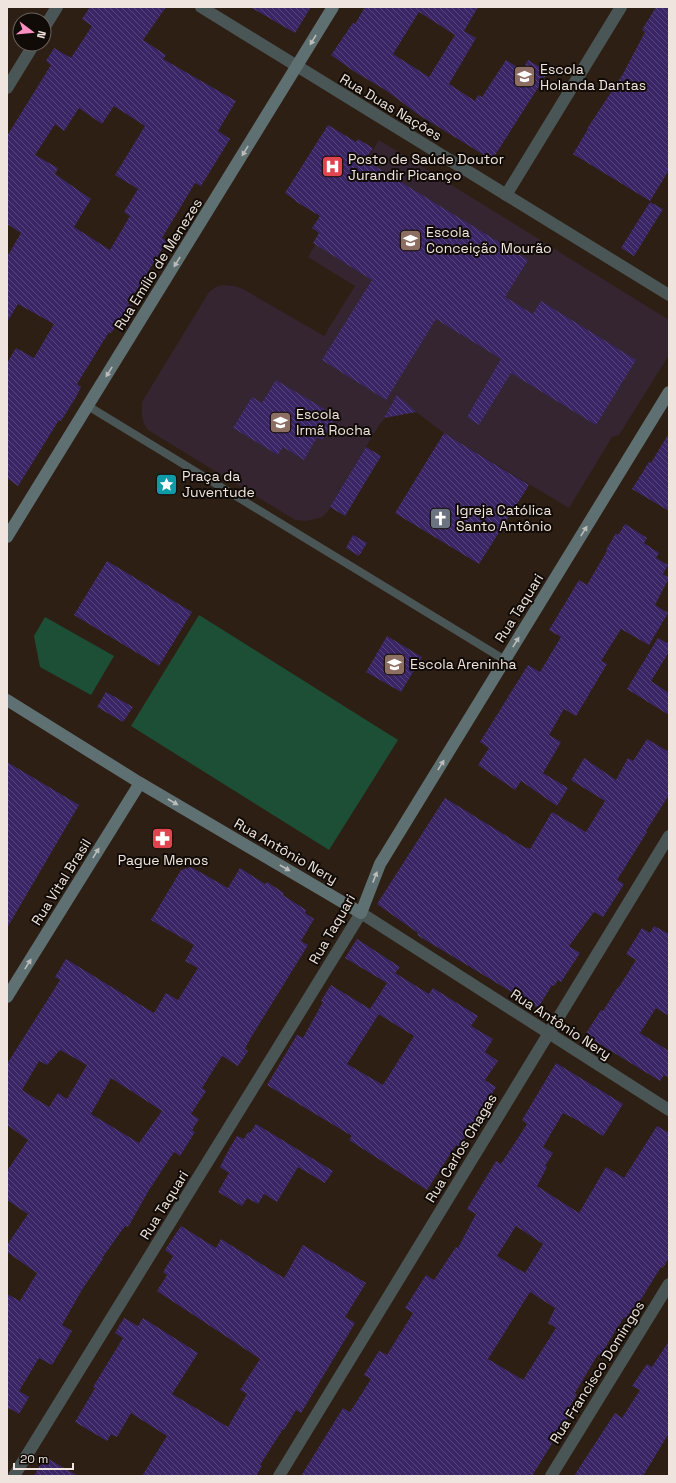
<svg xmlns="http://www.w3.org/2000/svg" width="676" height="1483" font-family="'Space Grotesk',sans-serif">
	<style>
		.education { fill: #342530 }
		.grass { fill: #1c4f35 }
		.building { fill: url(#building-back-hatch); fill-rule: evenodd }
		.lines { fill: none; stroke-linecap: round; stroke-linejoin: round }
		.lane { stroke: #4a5555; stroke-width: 8 }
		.street { stroke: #4a5555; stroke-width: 12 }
		.secondary { stroke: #5f7072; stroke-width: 12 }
		.oneway { fill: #bdbcb8 }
		.labels { text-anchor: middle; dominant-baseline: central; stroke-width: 4; stroke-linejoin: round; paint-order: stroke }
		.poi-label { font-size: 14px; fill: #f0e5de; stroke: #110b07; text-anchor: start }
		.street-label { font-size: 14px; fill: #f0e5de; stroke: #110b07 }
	</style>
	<defs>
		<pattern id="building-back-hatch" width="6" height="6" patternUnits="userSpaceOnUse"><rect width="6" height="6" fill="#3a2665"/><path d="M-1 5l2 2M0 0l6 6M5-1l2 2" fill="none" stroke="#57457b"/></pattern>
	</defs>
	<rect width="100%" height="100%" fill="#2e1f15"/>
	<path class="education" d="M379,140L669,320V355L619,435L612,437L569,508L444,433L416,412L386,417L379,425L328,511L322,517L315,519L305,521L295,520L148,430L144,424L142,417V402L209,292L216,287L223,285L234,286L243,289L324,336L355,286L308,257Z"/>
	<g class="grass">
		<path d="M199,615L398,740L329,850L131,726Z"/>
		<path d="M45,617L114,656L91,695L40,667L34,636Z"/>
	</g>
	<g class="building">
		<path d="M90,7H166L143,40L166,55L163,59L236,101L218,131L230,139L201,186L195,183L162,238L167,241L128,304L132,306L123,322L120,320L111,333L109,332L77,384L81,387L76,397L61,421L59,420L18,486L7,478V363L16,348L34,358L54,324L18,304L7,322V257L21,233L7,224V136L51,65L46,61L54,48L71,58L92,26L82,19ZM114,106L145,126L115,175L138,189L124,212L130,216L110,250L74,227L91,199L55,174L58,168L35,155L55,124L64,131L79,108L102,124Z"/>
		<path d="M250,7H311L295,33Z"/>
		<path d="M365,7H478L464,31L476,38L449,84L475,101L478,95L482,97L506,60L522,70L528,60L548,72L492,160L419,115L387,91L355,72L331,55L353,23L355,24ZM419,12L455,35L429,77L393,54Z"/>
		<path d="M656,7H669V170L650,201L573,154L588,129H587L623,74L645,32L642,30Z"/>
		<path d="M328,125L356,142L358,139L373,148L365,160L528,260L505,297L533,314L541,301L636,360L596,425L511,373L479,425L467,417L501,359L436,319L386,400L322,360L372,280L313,243L319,233L312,228L320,216L295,201V200L285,193Z"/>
		<path d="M650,202L663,209L634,256L621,248Z"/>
		<path d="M276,380L336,416L322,440L317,437L304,460L283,447L278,455L233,428L252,397L262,403Z"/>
		<path d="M397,395L416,412L384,418Z"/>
		<path d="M444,433L529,485L479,564L395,513Z"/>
		<path d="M669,433V511L632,489L649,462L651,463Z"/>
		<path d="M366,447L381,456L345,516L330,507Z"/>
		<path d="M625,524L647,538L644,543L659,553L656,558L668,565L663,574L669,578L655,605L668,613L649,645L621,629L601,661L607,664L576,716L564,709L549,735L561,742L543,773L568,788L557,806L521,781L515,790L478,765L489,748L480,742L528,665L540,672L561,637L549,630L579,580L587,585L607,551L606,550L616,533L618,535Z"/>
		<path d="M353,535L367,543L359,556L346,548Z"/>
		<path d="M107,561L192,612L159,666L74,615Z"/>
		<path d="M387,636L422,657L401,692L366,672Z"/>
		<path d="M658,638L669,644V652L651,681L669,693V715L627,689Z"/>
		<path d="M106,692L133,707L123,722L97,707Z"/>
		<path d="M647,739L669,752V795L646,831L647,832L617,880L624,884L603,917L594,912L569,946L580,953L561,982L558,980L554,986L552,985L538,1008L417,935L418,933L377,904L445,798L526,848V847L530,849L552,812L586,832L605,801L571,780L584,758L616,780L628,758L633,761Z"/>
		<path d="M7,762L79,805L7,928Z"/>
		<path d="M191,867L228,888L240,868L265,884L267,882L284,893L283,895L306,910L305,913L314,919L301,941L308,945L250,1039L245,1049L248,1051L238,1066L222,1056L202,1088L206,1091L191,1114L199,1119L192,1130L195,1132L180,1156L174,1152L149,1190L128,1227L125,1226L102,1258L103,1259L83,1288L62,1325L72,1331L52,1365L39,1358L19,1391L29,1397L19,1414L9,1408L7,1412V1294L20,1301L37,1273L7,1252V1245L28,1214L7,1200V1171L28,1140L7,1125V1064L60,980L55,977L66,959L154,1013L166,993L178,1000L198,968L185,961L194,945L151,920L181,870ZM60,1050L87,1065L67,1099L58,1093L49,1107L22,1090L39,1061L47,1065ZM111,1078L162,1111L139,1143L91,1114Z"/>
		<path d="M654,926L669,934V1016L656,1008L640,1033L669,1051V1078L664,1075L660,1081L585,1035L601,1010L603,1011L618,987H619L636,960L626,954L642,928L650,933Z"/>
		<path d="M357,939L400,967L395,973L429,994L433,988L478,1016L471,1026L493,1039L485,1052L498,1061L485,1080L496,1087L459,1147L456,1145L427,1190L349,1140L352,1136L267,1085L297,1035L303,1038L323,1002L321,1001L331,985L370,1009L387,983L345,958ZM375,1012L414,1036L383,1085L347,1064L379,1014Z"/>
		<path d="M556,1063L623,1104L603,1136L577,1120L563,1113L543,1147L553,1153L545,1166L547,1167L537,1186L579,1213L606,1167L624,1178L657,1126L669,1133V1257L663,1268L661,1267L628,1320L624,1317L600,1356L598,1354L575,1393L577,1395L568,1409L572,1411L532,1476H301L343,1408L350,1412L371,1379L364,1375L379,1351L387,1355L413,1313L405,1308L426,1275L434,1280L456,1247L458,1248L476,1214L467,1209L496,1161L501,1164L527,1124L522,1120ZM516,1226L543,1244L525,1273L497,1256ZM530,1292L555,1308L548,1323L556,1328L523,1380L488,1359Z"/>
		<path d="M256,1124L333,1171L325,1183L298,1167L277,1202L264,1194L258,1204L247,1198L242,1206L218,1192L229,1173L220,1167L228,1151L237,1136L244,1139L248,1132L250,1133Z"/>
		<path d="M181,1226L216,1248L221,1239L284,1278L303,1245L366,1283L345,1317L355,1323L301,1413L296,1410L284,1430L283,1429L260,1465L262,1466L256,1476H142L167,1436L131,1413L117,1437L111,1434L107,1441L75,1422L95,1388L93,1387L123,1338L115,1333L124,1318L138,1326L143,1318L198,1353L172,1394L228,1427L247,1394L240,1390L260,1359L157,1291L167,1275L163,1272L173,1256L165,1250Z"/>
		<path d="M669,1341V1433L643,1476H574L615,1413L622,1418L640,1390L632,1386L647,1364L652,1367Z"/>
		<path d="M45,1457L78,1476H34Z"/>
	</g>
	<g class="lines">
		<path class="lane" d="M88,406L505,660"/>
		<g class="street">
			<path d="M201,7L669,295"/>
			<path d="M44,28L57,7"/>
			<path d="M7,88L34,44"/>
			<path d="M506,195L621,7"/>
			<path d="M14,1476L361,913L669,1110"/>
			<path d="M279,1476L669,836"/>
			<path d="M551,1476L669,1284"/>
		</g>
		<g class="secondary">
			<path d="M7,537L333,7"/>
			<path d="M7,700L140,783L361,913L380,864L669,392"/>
			<path d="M7,997L140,783"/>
		</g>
	</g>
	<defs><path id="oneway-solid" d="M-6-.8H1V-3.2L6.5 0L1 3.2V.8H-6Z"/></defs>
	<g class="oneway">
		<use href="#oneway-solid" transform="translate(313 40) rotate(121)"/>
		<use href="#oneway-solid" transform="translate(245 151) rotate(122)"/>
		<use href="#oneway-solid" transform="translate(177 262) rotate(122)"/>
		<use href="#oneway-solid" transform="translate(109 372) rotate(122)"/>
		<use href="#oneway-solid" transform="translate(584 531) rotate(-58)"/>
		<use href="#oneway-solid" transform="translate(516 642) rotate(-58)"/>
		<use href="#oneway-solid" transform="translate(441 765) rotate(-58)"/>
		<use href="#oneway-solid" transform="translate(173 802) rotate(30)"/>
		<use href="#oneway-solid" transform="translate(96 853) rotate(-58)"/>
		<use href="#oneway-solid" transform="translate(285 868) rotate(30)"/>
		<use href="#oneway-solid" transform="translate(375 877) rotate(-69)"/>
		<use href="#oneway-solid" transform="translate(28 964) rotate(-58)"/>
	</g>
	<defs>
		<symbol id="school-square" viewBox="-11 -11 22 22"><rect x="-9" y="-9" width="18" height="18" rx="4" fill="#8d6e63" stroke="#110b07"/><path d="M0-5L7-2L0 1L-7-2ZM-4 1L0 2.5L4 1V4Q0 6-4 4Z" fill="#fff"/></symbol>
		<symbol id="hospital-square" viewBox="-11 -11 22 22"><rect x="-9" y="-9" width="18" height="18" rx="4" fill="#e0444e" stroke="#110b07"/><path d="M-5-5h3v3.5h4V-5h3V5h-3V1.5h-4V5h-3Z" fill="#fff"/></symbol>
		<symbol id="sight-square" viewBox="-11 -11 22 22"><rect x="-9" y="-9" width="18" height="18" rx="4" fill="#0f9aa8" stroke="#110b07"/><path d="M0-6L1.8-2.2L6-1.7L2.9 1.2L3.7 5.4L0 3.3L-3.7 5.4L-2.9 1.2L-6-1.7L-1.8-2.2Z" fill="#fff"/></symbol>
		<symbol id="church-square" viewBox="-11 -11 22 22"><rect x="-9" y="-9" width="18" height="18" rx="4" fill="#6b7280" stroke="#110b07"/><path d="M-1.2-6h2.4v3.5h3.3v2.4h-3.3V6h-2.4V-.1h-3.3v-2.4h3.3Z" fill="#fff"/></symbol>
		<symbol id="pharmacy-square" viewBox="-11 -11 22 22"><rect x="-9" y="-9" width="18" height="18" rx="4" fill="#e0444e" stroke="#110b07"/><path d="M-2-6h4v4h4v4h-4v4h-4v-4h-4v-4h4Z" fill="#fff"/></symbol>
	</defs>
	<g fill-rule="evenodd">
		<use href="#school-square" x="512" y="64" width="25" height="25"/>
		<use href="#hospital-square" x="320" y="154" width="25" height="25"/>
		<use href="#school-square" x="398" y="228" width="25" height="25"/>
		<use href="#school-square" x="268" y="410" width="25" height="25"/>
		<use href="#sight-square" x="154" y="472" width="25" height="25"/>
		<use href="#church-square" x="428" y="506" width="25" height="25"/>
		<use href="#school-square" x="382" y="652" width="25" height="25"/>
		<use href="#pharmacy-square" x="150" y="826" width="25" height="25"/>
	</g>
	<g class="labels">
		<g class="poi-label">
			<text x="540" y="69">Escola<tspan x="540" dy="16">Holanda Dantas</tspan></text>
			<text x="348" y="159">Posto de Saúde Doutor<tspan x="348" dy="16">Jurandir Picanço</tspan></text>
			<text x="426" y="232">Escola<tspan x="426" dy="16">Conceição Mourão</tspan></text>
			<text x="296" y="414">Escola<tspan x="296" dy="16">Irmã Rocha</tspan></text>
			<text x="182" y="476">Praça da<tspan x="182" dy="16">Juventude</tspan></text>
			<text x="456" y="510">Igreja Católica<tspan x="456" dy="16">Santo Antônio</tspan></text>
			<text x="410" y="664">Escola Areninha</text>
			<text x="163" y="860" text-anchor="middle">Pague Menos</text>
		</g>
		<g class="street-label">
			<text transform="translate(391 107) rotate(31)">Rua Duas Nações</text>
			<text transform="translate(158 264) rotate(-58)">Rua Emílio de Menezes</text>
			<text transform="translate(519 608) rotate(-58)">Rua Taquari</text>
			<text transform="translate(286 851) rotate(30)">Rua Antônio Nery</text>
			<text transform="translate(61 882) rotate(-58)">Rua Vital Brasil</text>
			<text transform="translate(332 929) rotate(-60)">Rua Taquari</text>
			<text transform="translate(561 1024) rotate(33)">Rua Antônio Nery</text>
			<text transform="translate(461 1148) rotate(-59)">Rua Carlos Chagas</text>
			<text transform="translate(164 1205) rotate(-58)">Rua Taquari</text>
			<text transform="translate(597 1372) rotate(-58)">Rua Francisco Domingos</text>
		</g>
	</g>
	<rect width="676" height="1483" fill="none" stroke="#f0e5de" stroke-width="16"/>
	<g transform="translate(32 32) rotate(106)"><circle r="19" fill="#110b07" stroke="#6a625d"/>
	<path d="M0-3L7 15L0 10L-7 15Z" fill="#fc8fc2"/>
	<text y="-6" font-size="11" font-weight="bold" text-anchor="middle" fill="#f0e5de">N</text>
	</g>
	<path d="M14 1463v6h59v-6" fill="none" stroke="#f0e5de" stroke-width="2"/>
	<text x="20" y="1463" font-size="12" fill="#f0e5de" stroke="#110b07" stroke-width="3" paint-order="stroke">20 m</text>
</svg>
